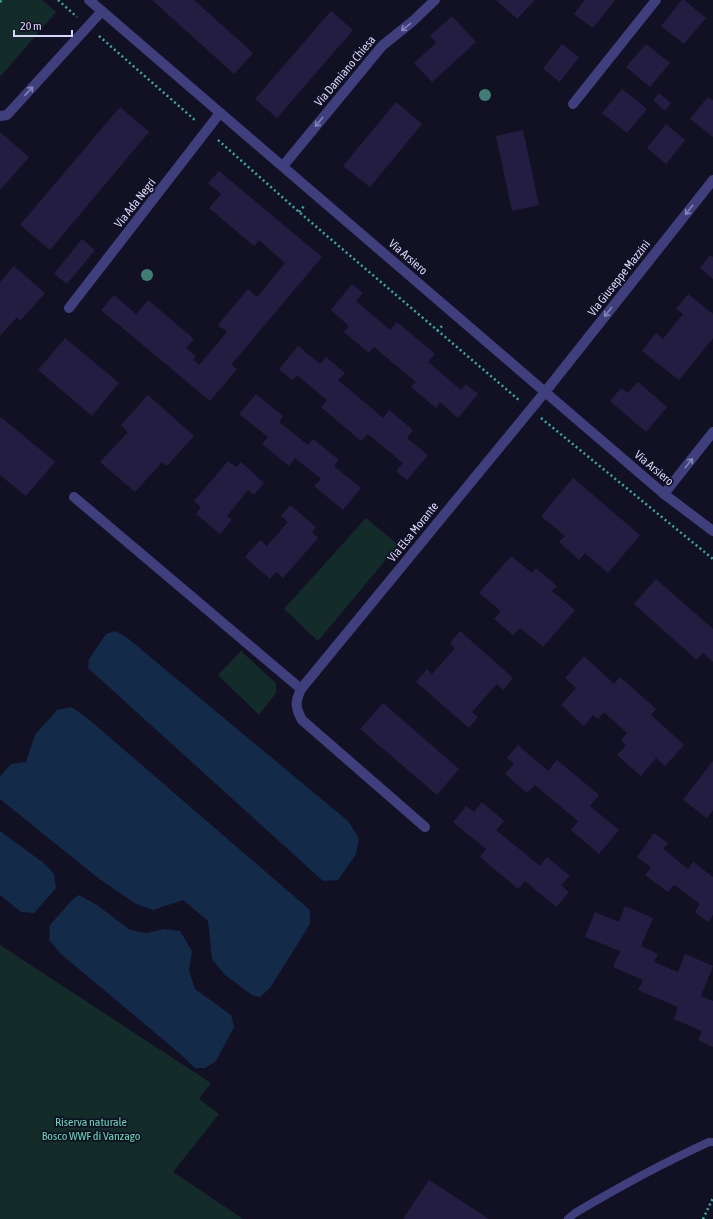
<svg xmlns="http://www.w3.org/2000/svg" width="713" height="1219" font-family="'Asap Condensed',sans-serif">
	<style>
		.green { fill: #132c2a }
		.water { fill: #142a49 }
		.building { fill: #241d42 }
		.lines { fill: none; stroke-linecap: round; stroke-linejoin: round }
		.path { stroke: #38ada1; stroke-width: 2.5; stroke-dasharray: 2 3; stroke-linecap: butt }
		.lane { stroke: #3f3f7e; stroke-width: 8 }
		.street { stroke: #3f3f7e; stroke-width: 10 }
		.tree { fill: #407d74 }
		.oneway { stroke: #8482b7 }
		.labels { text-anchor: middle; dominant-baseline: central; stroke-width: 3.5; stroke-linejoin: round; paint-order: stroke }
		.street-label { font-size: 12px; fill: #d8d5fc; stroke: #121023 }
		.park-label { font-size: 12px; fill: #66d6b6; stroke: #121023 }
	</style>
	<rect width="100%" height="100%" fill="#121023"/>
	<g class="green">
		<path d="M0,0H42L56,12L0,77Z"/>
		<path d="M366,518L398,545L318,641L284,609Z"/>
		<path d="M241,651L276,683V693L259,715L218,675Z"/>
		<path d="M0,945L211,1083L199,1099L219,1114L173,1172L243,1219H0Z"/>
	</g>
	<g class="water">
		<path d="M115,631L125,636L348,821L359,838L356,854L338,880L323,881L88,668L89,659L106,634Z"/>
		<path d="M71,707L86,717L310,910V924L270,988L260,997L252,995L225,975L212,959L208,921L183,900L153,910L136,904L98,878L0,799V777L11,764L26,762L35,735L57,710Z"/>
		<path d="M0,831L45,864L54,874L56,888L34,913L21,912L0,895Z"/>
		<path d="M79,895L97,905L130,930L147,933L164,929L180,931L192,951L189,971L195,989L231,1015L234,1027L216,1061L205,1068H195L178,1052L61,954L49,940L50,925L72,900Z"/>
	</g>
	<g class="building">
		<path d="M152,0H194L253,53L234,74Z"/>
		<path d="M496,0H535L517,19Z"/>
		<path d="M585,0H615L593,28L574,14Z"/>
		<path d="M682,0H684L706,18L684,44L661,26Z"/>
		<path d="M331,11L353,30L277,118L255,99Z"/>
		<path d="M452,16L476,42L432,82L414,63L436,43L430,36Z"/>
		<path d="M562,44L579,57L560,82L543,69Z"/>
		<path d="M646,44L670,63L650,87L626,67Z"/>
		<path d="M622,89L647,109L627,133L602,113Z"/>
		<path d="M659,93L671,103L665,111L653,100Z"/>
		<path d="M708,97L713,100V137L690,119Z"/>
		<path d="M396,102L422,124L370,187L343,166Z"/>
		<path d="M120,107L149,132L50,250L20,225Z"/>
		<path d="M666,124L685,140L666,164L647,148Z"/>
		<path d="M523,130L539,205L512,211L496,136Z"/>
		<path d="M0,132L29,157L0,190Z"/>
		<path d="M219,171L322,257L231,365L237,369L210,401L101,310L114,295L136,314L148,300L194,339L186,348L196,356L193,359L199,365L227,332L218,325L248,289L257,297L285,263L259,240L254,246L209,208L221,194L208,183Z"/>
		<path d="M82,239L95,250L67,284L54,274Z"/>
		<path d="M710,255L713,257V279L700,268Z"/>
		<path d="M14,266L45,293L20,321L17,317L0,336V282Z"/>
		<path d="M352,284L363,293L356,301L390,330L397,322L435,354L428,362L461,390L466,384L478,394L458,418L440,402L436,408L411,387L416,382L374,347L369,353L344,332L349,326L331,310Z"/>
		<path d="M688,294L713,314V338L679,380L642,351L656,333L663,339L683,314L676,309Z"/>
		<path d="M65,338L119,383L92,416L38,370Z"/>
		<path d="M298,346L320,364L326,357L345,373L338,380L383,418L389,410L413,430L407,438L428,455L407,480L396,471L403,463L368,434L361,441L321,407L327,400L297,375L292,380L279,369Z"/>
		<path d="M638,382L667,407L646,432L610,401L621,388L628,393Z"/>
		<path d="M256,394L283,416L279,422L308,445L313,439L339,460L334,466L361,488L343,510L314,486L321,479L295,458L289,466L262,444L268,437L239,414Z"/>
		<path d="M148,395L194,436L167,466L162,462L135,492L100,462L128,432L121,425Z"/>
		<path d="M1,417L55,462L26,496L0,475V419Z"/>
		<path d="M228,461L236,467L241,462L264,483L254,495L248,490L227,516L232,520L220,534L196,514L201,507L194,501Z"/>
		<path d="M573,478L640,535L608,573L585,553L579,560L559,542L565,536L541,516Z"/>
		<path d="M290,505L316,527L312,532L318,538L283,578L276,572L270,579L245,557L260,540L267,546L288,522L281,516Z"/>
		<path d="M511,556L532,573L536,568L557,586L552,591L575,610L543,647L520,628L513,635L494,619L501,611L479,593Z"/>
		<path d="M656,579L713,629V662L703,653L697,660L634,604Z"/>
		<path d="M460,631L513,678L503,690L497,684L472,712L478,717L469,728L416,682L427,669L432,674L455,648L450,643Z"/>
		<path d="M584,656L614,684L620,677L656,709L651,715L684,745L665,766L656,758L641,776L617,755L626,745L621,740L627,733L604,712L598,719L593,715L584,726L561,705L576,688L565,678Z"/>
		<path d="M383,703L459,769L437,795L360,729Z"/>
		<path d="M518,745L548,771L557,760L599,795L590,806L619,830L599,854L571,830L578,821L535,785L527,793L505,774L514,764L507,758Z"/>
		<path d="M713,761V810L707,818L683,800Z"/>
		<path d="M482,802L504,821L496,830L540,866L547,857L570,876L561,885L569,892L556,907L525,881L518,889L480,857L486,849L453,822L466,806L474,812Z"/>
		<path d="M654,833L668,843L663,849L688,869L693,862L713,877V915L708,922L695,912L700,904L674,885L668,892L645,875L651,867L637,857Z"/>
		<path d="M625,906L653,918L641,946L658,954L654,962L678,972L685,954L713,966L701,996L713,1001V1047L698,1040L702,1031L674,1019L678,1007L638,990L643,980L613,967L620,951L585,937L595,912L619,922Z"/>
		<path d="M429,1180L489,1219H403Z"/>
	</g>
	<g class="lines">
		<g class="path">
			<path d="M58,0L77,17"/>
			<path d="M0,2L2,0"/>
			<path d="M99,36L196,121"/>
			<path d="M218,140L299,212L520,401"/>
			<path d="M299,212L305,205"/>
			<path d="M437,331L444,324"/>
			<path d="M541,418L713,559"/>
			<path d="M703,1219L713,1198"/>
		</g>
		<path class="lane" d="M568,1219L575,1213C619,1187 663,1163 709,1142H713"/>
		<g class="street">
			<path d="M89,0L545,392L664,494L713,531"/>
			<path d="M573,104L656,0"/>
			<path d="M0,116L7,115L102,11"/>
			<path d="M283,166L382,46L413,21L435,0"/>
			<path d="M69,308L220,113"/>
			<path d="M664,494L713,432"/>
			<path d="M74,497L301,689"/>
			<path d="M425,827L302,720C295,707 295,702 301,689L545,392L713,180"/>
		</g>
	</g>
	<g class="tree">
		<circle cx="485" cy="95" r="6"/>
		<circle cx="147" cy="275" r="6"/>
	</g>
	<defs><path id="oneway-shaft" d="M-6 0H5M1.5-3L5.5 0L1.5 3" fill="none" stroke-width="1.6" stroke-linecap="round" stroke-linejoin="round"/></defs>
	<g class="oneway">
		<use href="#oneway-shaft" transform="translate(406 27) rotate(142)"/>
		<use href="#oneway-shaft" transform="translate(29 91) rotate(-47)"/>
		<use href="#oneway-shaft" transform="translate(319 122) rotate(129)"/>
		<use href="#oneway-shaft" transform="translate(689 210) rotate(128)"/>
		<use href="#oneway-shaft" transform="translate(608 312) rotate(128)"/>
		<use href="#oneway-shaft" transform="translate(689 463) rotate(-51)"/>
	</g>
	<g class="labels">
		<g class="street-label">
			<text transform="translate(345 71) rotate(-50)">Via Damiano Chiesa</text>
			<text transform="translate(135 203) rotate(-52)">Via Ada Negri</text>
			<text transform="translate(408 257) rotate(41)">Via Arsiero</text>
			<text transform="translate(619 278) rotate(-52)">Via Giuseppe Mazzini</text>
			<text transform="translate(654 468) rotate(40)">Via Arsiero</text>
			<text transform="translate(413 532) rotate(-51)">Via Elsa Morante</text>
		</g>
		<g class="park-label">
			<text x="91" y="1122">Riserva naturale<tspan x="91" dy="14">Bosco WWF di Vanzago</tspan></text>
		</g>
	</g>
	<path d="M14 30v6h58v-6" fill="none" stroke="#d8d5fc" stroke-width="2"/>
	<text x="20" y="30" font-size="12" fill="#d8d5fc" stroke="#121023" stroke-width="3" paint-order="stroke">20 m</text>
</svg>
